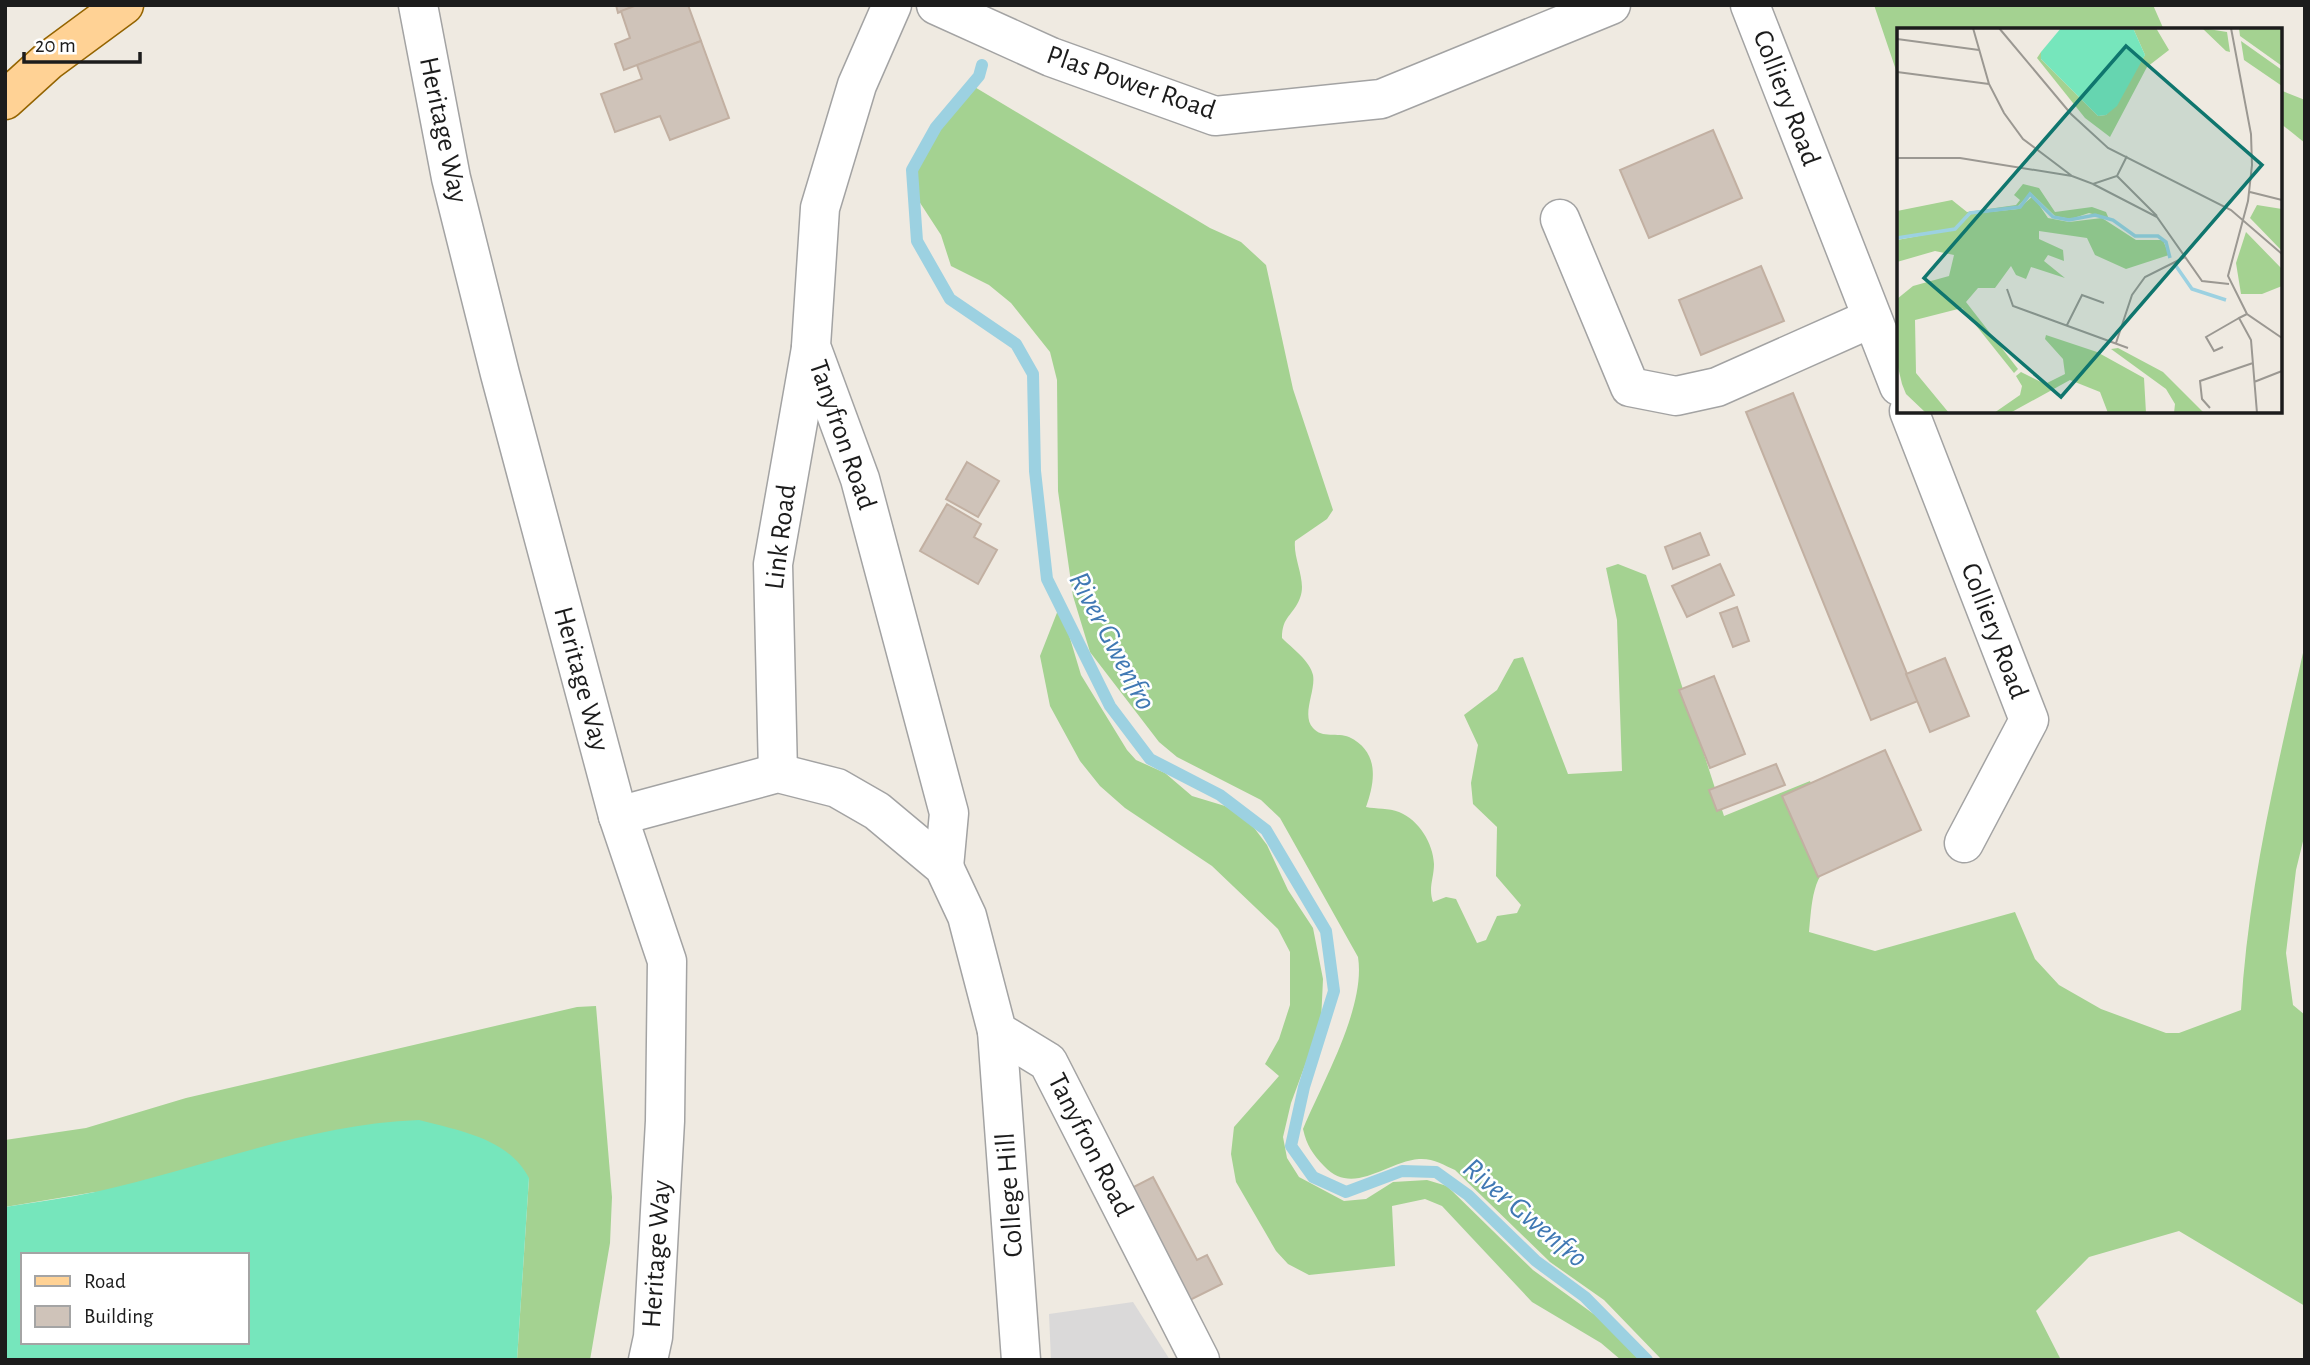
<svg xmlns="http://www.w3.org/2000/svg" width="2310" height="1365" font-family="'Alegreya Sans',sans-serif">
	<style>
		.residential { fill: #dad9d9 }
		.forest { fill: #a4d291 }
		.pitch { fill: #76e6bc; fill-rule: evenodd }
		.lines { fill: none; stroke-linecap: round; stroke-linejoin: round }
		.stream { stroke: #9cd1e1; stroke-width: 12 }
		.building { fill: #cfc3b9; stroke: #c2b0a2; stroke-width: 2 }
		.minor-casing { stroke: #a3a3a3; stroke-width: 41 }
		.major-casing { stroke: #946400; stroke-width: 41 }
		.minor { stroke: #fff; stroke-width: 38 }
		.major { stroke: #ffd295; stroke-width: 38 }
		.labels { text-anchor: middle; dominant-baseline: central; stroke-width: 5; stroke-linejoin: round; paint-order: stroke }
		.street-label { font-size: 28px; fill: #1c1c1c; stroke: #fff }
		.water-label { font-size: 30px; font-style: italic; fill: #4079b4; stroke: #fff }
		.inset-river { fill: none; stroke: #9cd1e1; stroke-width: 3.5 }
		.inset-road { fill: none; stroke: #9b9892; stroke-width: 2 }
		.view { fill: #0f766e; fill-opacity: 0.15; stroke: #0f766e; stroke-width: 3.5 }
		.inset-edge { fill: none; stroke: #1c1c1c; stroke-width: 3.5 }
	</style>
	<rect width="100%" height="100%" fill="#efeae1"/>
	<path class="residential" d="M1133,1302L1170,1360H1051L1049,1314Z"/>
	<g class="forest">
		<path d="M1874,5H2153L2164,30H1899V79Z"/>
		<path d="M973,86L1210,228L1241,242L1266,265L1293,389L1333,510L1327,519L1295,541C1293,559 1307,581 1300,598C1293,616 1282,616 1282,638C1292,648 1310,661 1313,675C1316,691 1301,715 1313,728C1322,739 1338,732 1349,737C1380,752 1375,782 1366,807C1376,809 1389,808 1399,812C1419,820 1433,843 1434,864C1434,878 1428,888 1433,902L1446,897L1456,899L1477,943L1486,940L1497,916L1517,913L1521,905L1496,876L1497,827L1473,804L1471,783L1478,745L1464,715L1497,690L1514,659L1523,657L1568,774L1622,771L1617,620L1606,568L1618,564L1646,575L1724,816L1810,781L1840,859C1811,870 1812,906 1809,932L1875,951L2015,912L2035,959L2059,985L2101,1009L2166,1033H2179L2241,1010C2248,885 2278,765 2305,644V833L2296,870L2286,953L2293,1005L2305,1015V1306L2179,1231L2089,1257L2036,1311L2061,1360H1662L1604,1300L1550,1262L1455,1170C1444,1165 1433,1158 1419,1159C1385,1162 1353,1197 1324,1166C1312,1153 1307,1146 1303,1129C1323,1081 1366,1007 1358,957L1280,818L1261,800L1177,757L1159,742L1090,652L1073,596L1058,491L1057,380L1050,352L1011,303L989,285L951,266L941,235L913,192L921,156Z"/>
		<path d="M2280,90L2305,100V143L2280,123Z"/>
		<path d="M1060,605L1081,675L1127,750L1136,760L1165,773L1192,796L1225,806L1249,821L1267,845L1288,890L1313,928L1323,979L1321,1022L1291,1103L1283,1137L1287,1158L1299,1177L1344,1201L1366,1199L1393,1182L1427,1180L1447,1186L1533,1270L1595,1315L1640,1360H1621L1601,1343L1532,1302L1442,1206L1425,1199L1392,1206L1395,1266L1309,1275L1288,1264L1276,1251L1236,1182L1231,1154L1234,1127L1279,1076L1265,1064L1279,1039L1290,1005V952L1278,929L1212,866L1125,808L1100,786L1080,761L1050,706L1040,656Z"/>
		<path d="M596,1006L612,1197L610,1243L590,1360H517L529,1178L95,1192L5,1207V1140L86,1128L186,1098L577,1007Z"/>
	</g>
	<path class="pitch" d="M419,1120C460,1131 508,1138 529,1178L517,1360H5V1207C35,1202 66,1198 95,1192C203,1168 308,1124 419,1120ZM23,1255H247V1342H23Z"/>
	<g class="lines">
		<path class="stream" d="M982,65L979,76L936,127L912,170L917,241L950,299L1016,344L1033,374L1035,471L1047,579L1110,706L1150,759L1220,795L1266,830L1326,931L1334,991L1304,1087L1291,1146L1313,1177L1346,1192L1402,1171L1436,1172L1468,1195L1536,1261L1585,1297L1647,1360"/>
	</g>
	<g class="building">
		<path d="M616,5H637L618,13Z"/>
		<path d="M637,5H688L701,41L624,70L615,44L630,38L621,11Z"/>
		<path d="M701,41L729,118L670,140L660,116L615,132L601,94L642,79L637,65Z"/>
		<path d="M1713,130L1742,198L1649,238L1620,170Z"/>
		<path d="M1761,266L1784,321L1701,355L1679,300Z"/>
		<path d="M1793,393L1918,701L1871,720L1746,412Z"/>
		<path d="M967,462L999,481L978,517L946,499Z"/>
		<path d="M947,504L981,524L974,537L997,550L978,584L920,551Z"/>
		<path d="M1700,533L1709,555L1673,569L1665,547Z"/>
		<path d="M1720,564L1734,595L1687,617L1672,586Z"/>
		<path d="M1737,607L1749,641L1733,647L1720,613Z"/>
		<path d="M1945,658L1969,716L1930,732L1906,674Z"/>
		<path d="M1714,676L1745,754L1710,768L1679,690Z"/>
		<path d="M1885,750L1921,830L1818,877L1782,796Z"/>
		<path d="M1776,764L1785,785L1717,811L1709,790Z"/>
		<path d="M1153,1177L1197,1260L1207,1255L1222,1284L1182,1304L1124,1192Z"/>
	</g>
	<g class="lines">
		<defs>
			<g id="minor">
				<path d="M418,5L451,178L500,374L618,816L667,961L665,1121L653,1337L648,1360"/>
				<path d="M892,5L857,85L820,208L811,346L860,479L949,813L944,867"/>
				<path d="M936,5L1051,57L1215,116L1381,99L1611,5"/>
				<path d="M1750,5L1899,386"/>
				<path d="M1560,219L1630,387L1676,396L1717,387L1872,318"/>
				<path d="M1909,411L2029,720L1964,843"/>
				<path d="M778,773L773,564L811,348"/>
				<path d="M618,816L778,773L837,788L877,811L944,867L967,916L997,1031L1048,1062L1200,1360"/>
				<path d="M997,1031L1021,1360"/>
			</g>
			<path id="major" d="M5,100L48,61L124,5"/>
		</defs>
		<use href="#minor" class="minor-casing"/>
		<use href="#major" class="major-casing"/>
		<use href="#minor" class="minor"/>
		<use href="#major" class="major"/>
	</g>
	<g class="labels">
		<g class="street-label">
			<text transform="translate(1131 83) rotate(19)">Plas Power Road</text>
			<text transform="translate(1786 98) rotate(69)">Colliery Road</text>
			<text transform="translate(443 130) rotate(78)">Heritage Way</text>
			<text transform="translate(842 435) rotate(71)">Tanyfron Road</text>
			<text transform="translate(781 537) rotate(-83)">Link Road</text>
			<text transform="translate(1994 631) rotate(69)">Colliery Road</text>
			<text transform="translate(581 679) rotate(75)">Heritage Way</text>
			<text transform="translate(1090 1145) rotate(63)">Tanyfron Road</text>
			<text transform="translate(1010 1195) rotate(-94)">College Hill</text>
			<text transform="translate(657 1254) rotate(-86)">Heritage Way</text>
		</g>
		<g class="water-label">
			<text transform="translate(1112 641) rotate(62)">River Gwenfro</text>
			<text transform="translate(1525 1213) rotate(40)">River Gwenfro</text>
		</g>
	</g>
	<g transform="translate(1897 28)">
		<rect width="385" height="385" fill="#efeae1"/>
		<path d="M236,0H259L272,22L250,39L213,109L188,90L140,30L144,24V31L201,88L209,87L248,27ZM305,0L330,4L333,24L329,23ZM342,0H385V38L343,8ZM344,13L385,42V58L347,32ZM126,156L142,160L158,184L195,179L209,184L212,191L192,185L174,191L158,188L134,165L120,179L72,185L58,200L0,209V183L55,172L70,184L119,177L123,172L117,167ZM136,168L151,190L172,194L205,190L239,212H266L272,227L229,241L198,227L190,210L142,203V211L166,222L167,233L151,227L147,233L168,250L134,239L129,251L119,247L114,238L98,260H81L69,274L121,341L117,345L65,280L18,292L19,345L52,385H29L9,366L5,356L0,335V271L16,258L52,248L57,227L38,223L0,234V212L59,201L74,186L121,181ZM360,177L385,181V223L353,190ZM349,204L385,241V258L365,266H344L339,235ZM149,307L200,324L247,350L249,385H211L203,364L173,352L113,385H97L123,367L125,358L119,348L124,344L148,356L168,346L166,331L148,311ZM221,320L266,344L307,385H277L278,376L269,361L214,321Z" fill="#a4d291"/>
		<path d="M164,0H236L248,27L220,78L209,87L201,88L144,31V24Z" fill="#76e6bc"/>
		<path class="inset-river" d="M0,210L58,201L73,185L123,179L133,166L156,189L172,192L198,187L216,192L238,208H261L269,214L273,230M279,238L295,261L329,272"/>
		<path class="inset-road" d="M76,0L92,56L107,85L126,111L175,148M102,0L174,86L211,120L334,182L385,226M334,0L354,106L355,137L351,173L331,248L350,286L385,310M0,11L82,22M0,44L92,56M0,130H63L175,148L196,156L220,148L230,128M220,148L260,188M196,156L260,189L305,253L332,256M353,164L385,172M110,261L116,278L231,320M350,286L342,290L354,312L360,385M170,297L185,267L207,275M219,315L235,267L248,249L288,229M326,319L317,323L309,309L342,290M357,354L385,343M313,380L305,371L303,353L356,335"/>
		<path class="view" d="M229,18L365,137L164,369L27,250Z"/>
		<rect width="385" height="385" class="inset-edge"/>
	</g>
	<rect width="2310" height="1365" fill="none" stroke="#1c1c1c" stroke-width="14"/>
	<rect x="21" y="1253" width="228" height="91" fill="#ffffff" stroke="#a4a4a4" stroke-width="2"/>
	<rect x="35" y="1276" width="35" height="10" fill="#ffd295" stroke="#a4a4a4" stroke-width="2"/>
	<text x="84" y="1288" font-size="21" fill="#1c1c1c">Road</text>
	<rect x="35" y="1306" width="35" height="21" fill="#cfc3b9" stroke="#a4a4a4" stroke-width="2"/>
	<text x="84" y="1323" font-size="21" fill="#1c1c1c">Building</text>
	<path d="M24 52v10h116v-10" fill="none" stroke="#1c1c1c" stroke-width="3.5"/>
	<text x="35" y="52" font-size="21" fill="#1c1c1c" stroke="#ffffff" stroke-width="5" paint-order="stroke">20 m</text>
</svg>
